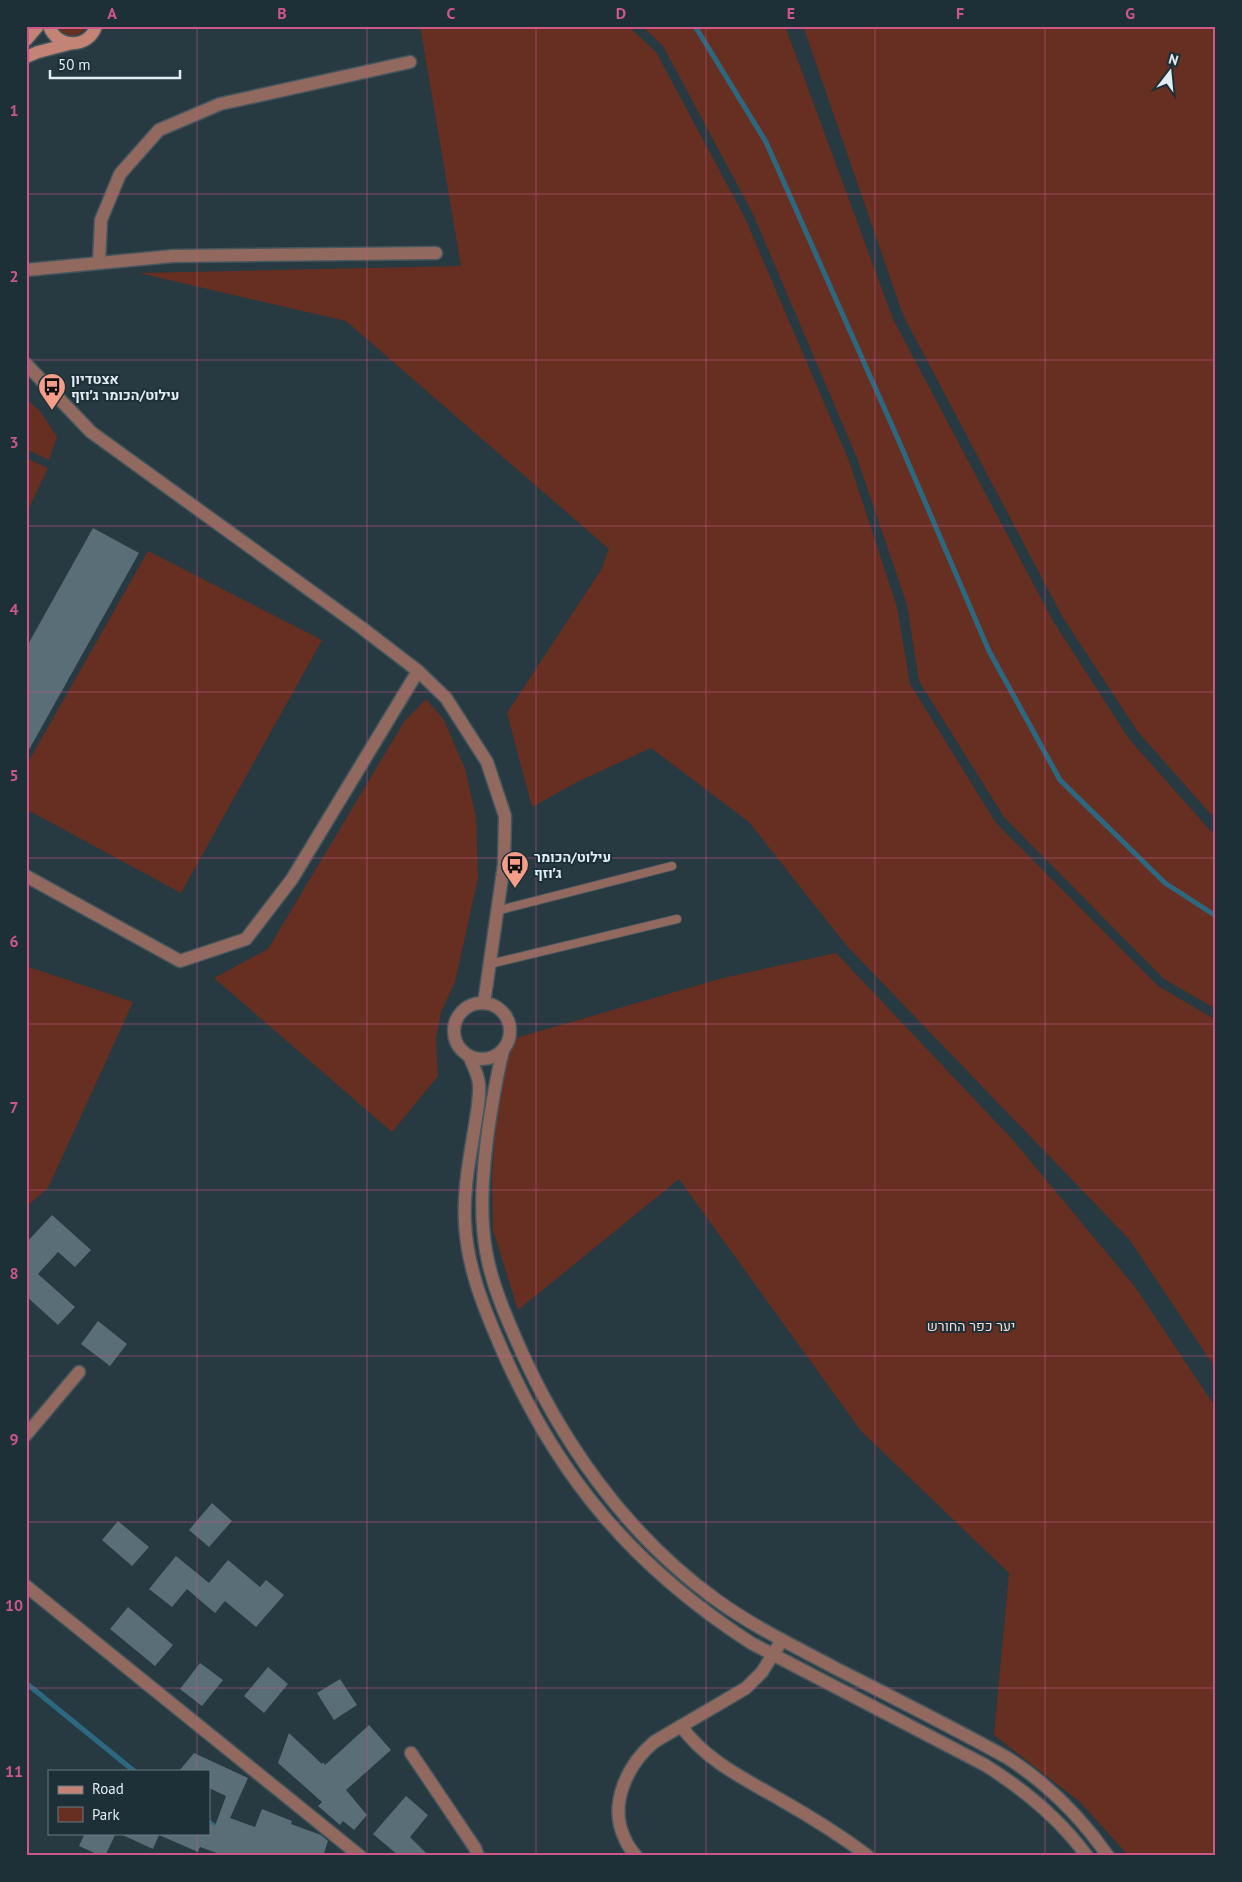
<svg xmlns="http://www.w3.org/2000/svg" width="1242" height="1882" font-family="'PT Sans',Heebo,sans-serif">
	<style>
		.green { fill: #672f22 }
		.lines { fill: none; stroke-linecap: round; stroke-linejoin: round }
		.stream { stroke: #2c6980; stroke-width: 5 }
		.building { fill: #596e76 }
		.service-casing { stroke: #45565d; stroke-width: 10 }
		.minor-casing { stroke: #45565d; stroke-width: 15 }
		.tertiary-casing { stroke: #45565d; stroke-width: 15 }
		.secondary-casing { stroke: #45565d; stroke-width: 15 }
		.service { stroke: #91695f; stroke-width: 8 }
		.minor { stroke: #91695f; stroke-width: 12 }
		.tertiary { stroke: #91695f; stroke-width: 12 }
		.secondary { stroke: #c38475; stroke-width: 12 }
		.grid { fill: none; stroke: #cb5888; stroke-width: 1; stroke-opacity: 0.55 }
		.labels { text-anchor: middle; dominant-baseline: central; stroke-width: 4; stroke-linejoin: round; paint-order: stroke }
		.poi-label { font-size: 14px; font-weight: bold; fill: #e1edf2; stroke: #1d2f37; text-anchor: start }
		.park-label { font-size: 14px; fill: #f3d9d3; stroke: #1d2f37 }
		.neatline { fill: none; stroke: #cb5888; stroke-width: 2 }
		.grid-label { font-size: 16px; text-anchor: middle; font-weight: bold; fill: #cb5888 }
	</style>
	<rect width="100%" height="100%" fill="#273941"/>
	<g class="green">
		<path d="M57,26H87C80,39 65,39 57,26Z"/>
		<path d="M420,26H628L656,52L745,218L849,461L897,607L910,684L996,823L1158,986L1216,1020V1369L1129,1239L846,945L749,822L651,748L579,781L532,807L507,713L601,570L609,549L346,321L139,273L461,266Z"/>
		<path d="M642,26H785L893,319L1053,621L1129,739L1216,837V1009L1164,979L1004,817L919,681L907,605L857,458L753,214L663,46Z"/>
		<path d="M803,26H1216V820L1138,732L1062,616L903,315Z"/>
		<path d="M26,399L40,411L57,437L49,460L26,449Z"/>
		<path d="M26,458L48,468L26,514Z"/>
		<path d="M148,551L322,640L181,893L26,809V766Z"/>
		<path d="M426,699L444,720L465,769L476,817L478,878L455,982L441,1012L436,1039L438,1076L392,1132L214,978L268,949L404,722Z"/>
		<path d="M836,953L1012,1139L1135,1287L1216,1408V1856H1129L1080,1802L994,1735L1009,1573L861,1431L679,1179L518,1310L493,1230L492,1175L502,1042L723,978Z"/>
		<path d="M26,966L133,1002L48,1188L26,1207Z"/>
	</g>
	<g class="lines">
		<g class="stream">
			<path d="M695,26L766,142L898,439L989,651L1060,780L1165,883L1216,916"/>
			<path d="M26,1683L134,1771"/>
			<path d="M209,1822L218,1829"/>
		</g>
	</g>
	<g class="building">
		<path d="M93,528L139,553L26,755V648Z"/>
		<path d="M52,1215L91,1250L75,1267L58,1252L38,1274L75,1307L58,1325L26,1296V1243Z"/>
		<path d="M98,1321L127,1344L110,1366L81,1344Z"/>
		<path d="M212,1503L232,1521L209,1547L189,1530Z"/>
		<path d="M118,1521L149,1547L132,1566L102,1540Z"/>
		<path d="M176,1556L209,1583L228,1560L260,1587L266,1580L284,1595L256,1627L225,1601L215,1613L187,1589L172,1607L149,1589Z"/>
		<path d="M128,1607L173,1645L155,1666L110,1629Z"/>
		<path d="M200,1663L223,1680L202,1706L180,1689Z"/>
		<path d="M268,1667L288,1684L264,1713L244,1696Z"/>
		<path d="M340,1679L357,1705L334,1720L317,1693Z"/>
		<path d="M369,1725L391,1750L346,1790L367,1815L354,1830L343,1821L340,1825L318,1806L322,1802L278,1763L289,1733L322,1764L323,1762L325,1765Z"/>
		<path d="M194,1753L248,1778L230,1818L255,1827L262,1809L292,1821L291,1824L321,1835L328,1841L323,1856H225L200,1847L198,1852L159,1835L153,1849L118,1833H209V1823L215,1826L226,1796L209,1788V1771H179Z"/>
		<path d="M406,1796L428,1815L410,1837L429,1856H399L373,1834Z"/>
		<path d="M85,1833H116L105,1856H101L79,1846Z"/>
	</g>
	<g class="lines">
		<defs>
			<g id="service">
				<path d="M496,911L672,866"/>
				<path d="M490,964L677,919"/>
			</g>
			<g id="minor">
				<path d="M99,262L101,220L120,174L159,130L220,104L410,62"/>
				<path d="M26,270L173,256L436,253"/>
				<path d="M26,876L180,961L246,939L292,879L418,671"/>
				<path d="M26,1435L79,1372"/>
				<path d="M26,1586L360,1856"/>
				<path d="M681,1726C706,1761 745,1779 781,1800C811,1817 840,1835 868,1856"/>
				<path d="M411,1753L475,1848L478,1856"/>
				<path d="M636,1856C632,1851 627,1845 625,1839C608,1805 627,1765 654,1742L746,1688L762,1672L782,1640"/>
			</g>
			<g id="tertiary">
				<path d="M26,364L91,432L362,628L418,671L446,698L487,762L505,816L504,864L484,1003"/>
				<circle cx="482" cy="1031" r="28"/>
				<path d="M503,1051C496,1077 492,1104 488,1131C483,1171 479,1211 486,1251C491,1281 503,1310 515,1337C559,1440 627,1536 718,1601C754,1627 796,1647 835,1668C892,1697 950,1726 1006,1757C1047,1783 1080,1816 1108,1856"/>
				<path d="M469,1056C473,1065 478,1074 479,1084C480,1098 477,1112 475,1125C470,1157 463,1190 465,1223C467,1268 485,1311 503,1352C559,1479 634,1567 751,1643L985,1765C1025,1790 1059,1818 1087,1856"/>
			</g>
			<g id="secondary">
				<path d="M49,26C57,49 89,49 96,26"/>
				<path d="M26,40L38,26"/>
				<path d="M26,57L38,52L69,44"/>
			</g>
		</defs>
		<use href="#service" class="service-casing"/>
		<use href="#minor" class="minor-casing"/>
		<use href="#tertiary" class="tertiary-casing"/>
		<use href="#secondary" class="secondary-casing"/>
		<use href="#service" class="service"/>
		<use href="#minor" class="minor"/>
		<use href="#tertiary" class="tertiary"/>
		<use href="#secondary" class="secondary"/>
	</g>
	<path class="grid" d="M197,26V1771M367,26V1856M536,26V1856M706,26V1856M875,26V1856M1045,26V1856M26,194H1216M26,360H1216M26,526H1216M26,692H1216M26,858H1216M26,1024H1216M26,1190H1216M26,1356H1216M26,1522H1216M26,1688H1216M197,1833V1856"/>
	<defs>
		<symbol id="bus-pin" viewBox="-11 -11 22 30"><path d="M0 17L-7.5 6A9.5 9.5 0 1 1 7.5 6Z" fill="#f49e89" stroke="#1d2f37"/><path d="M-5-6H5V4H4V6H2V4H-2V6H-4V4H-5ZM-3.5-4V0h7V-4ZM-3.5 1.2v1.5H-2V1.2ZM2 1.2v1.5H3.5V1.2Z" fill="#111"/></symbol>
	</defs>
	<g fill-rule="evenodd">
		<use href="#bus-pin" x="36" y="371" width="32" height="43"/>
		<use href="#bus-pin" x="499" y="849" width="32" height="43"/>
	</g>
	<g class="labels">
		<g class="poi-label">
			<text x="71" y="379">אצטדיון<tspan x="71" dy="16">עילוט/הכומר ג׳וזף</tspan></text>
			<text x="534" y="857">עילוט/הכומר<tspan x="534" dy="16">ג׳וזף</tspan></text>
		</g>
		<g class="park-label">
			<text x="971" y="1326">יער כפר החורש</text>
		</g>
	</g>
	<rect width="1242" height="1882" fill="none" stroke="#1d2f37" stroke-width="55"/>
	<rect x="48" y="1770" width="162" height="65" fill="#1d2f37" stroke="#6b7b82"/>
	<rect x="58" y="1786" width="25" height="8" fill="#c38475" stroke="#6b7b82"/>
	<text x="92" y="1794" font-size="15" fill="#e1edf2">Road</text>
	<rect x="58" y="1807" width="25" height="15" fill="#672f22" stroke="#6b7b82"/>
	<text x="92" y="1820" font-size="15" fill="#e1edf2">Park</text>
	<g transform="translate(1170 72) rotate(16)" stroke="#1d2f37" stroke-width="4" paint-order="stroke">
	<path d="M0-4L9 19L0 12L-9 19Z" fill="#e1edf2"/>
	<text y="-8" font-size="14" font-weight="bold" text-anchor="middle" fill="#e1edf2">N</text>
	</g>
	<path d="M50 70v8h130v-8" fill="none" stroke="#e1edf2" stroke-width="2.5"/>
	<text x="58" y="70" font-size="15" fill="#e1edf2" stroke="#1d2f37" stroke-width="4" paint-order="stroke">50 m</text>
	<rect x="28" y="28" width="1186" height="1826" class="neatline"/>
	<g class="grid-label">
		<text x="112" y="19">A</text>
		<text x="282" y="19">B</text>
		<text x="451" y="19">C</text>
		<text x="621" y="19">D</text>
		<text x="791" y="19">E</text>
		<text x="960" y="19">F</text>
		<text x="1130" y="19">G</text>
		<text x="14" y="116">1</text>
		<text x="14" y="282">2</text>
		<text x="14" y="448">3</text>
		<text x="14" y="615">4</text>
		<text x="14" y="781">5</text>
		<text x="14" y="947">6</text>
		<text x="14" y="1113">7</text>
		<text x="14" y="1279">8</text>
		<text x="14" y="1445">9</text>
		<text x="14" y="1611">10</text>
		<text x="14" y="1777">11</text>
	</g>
</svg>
